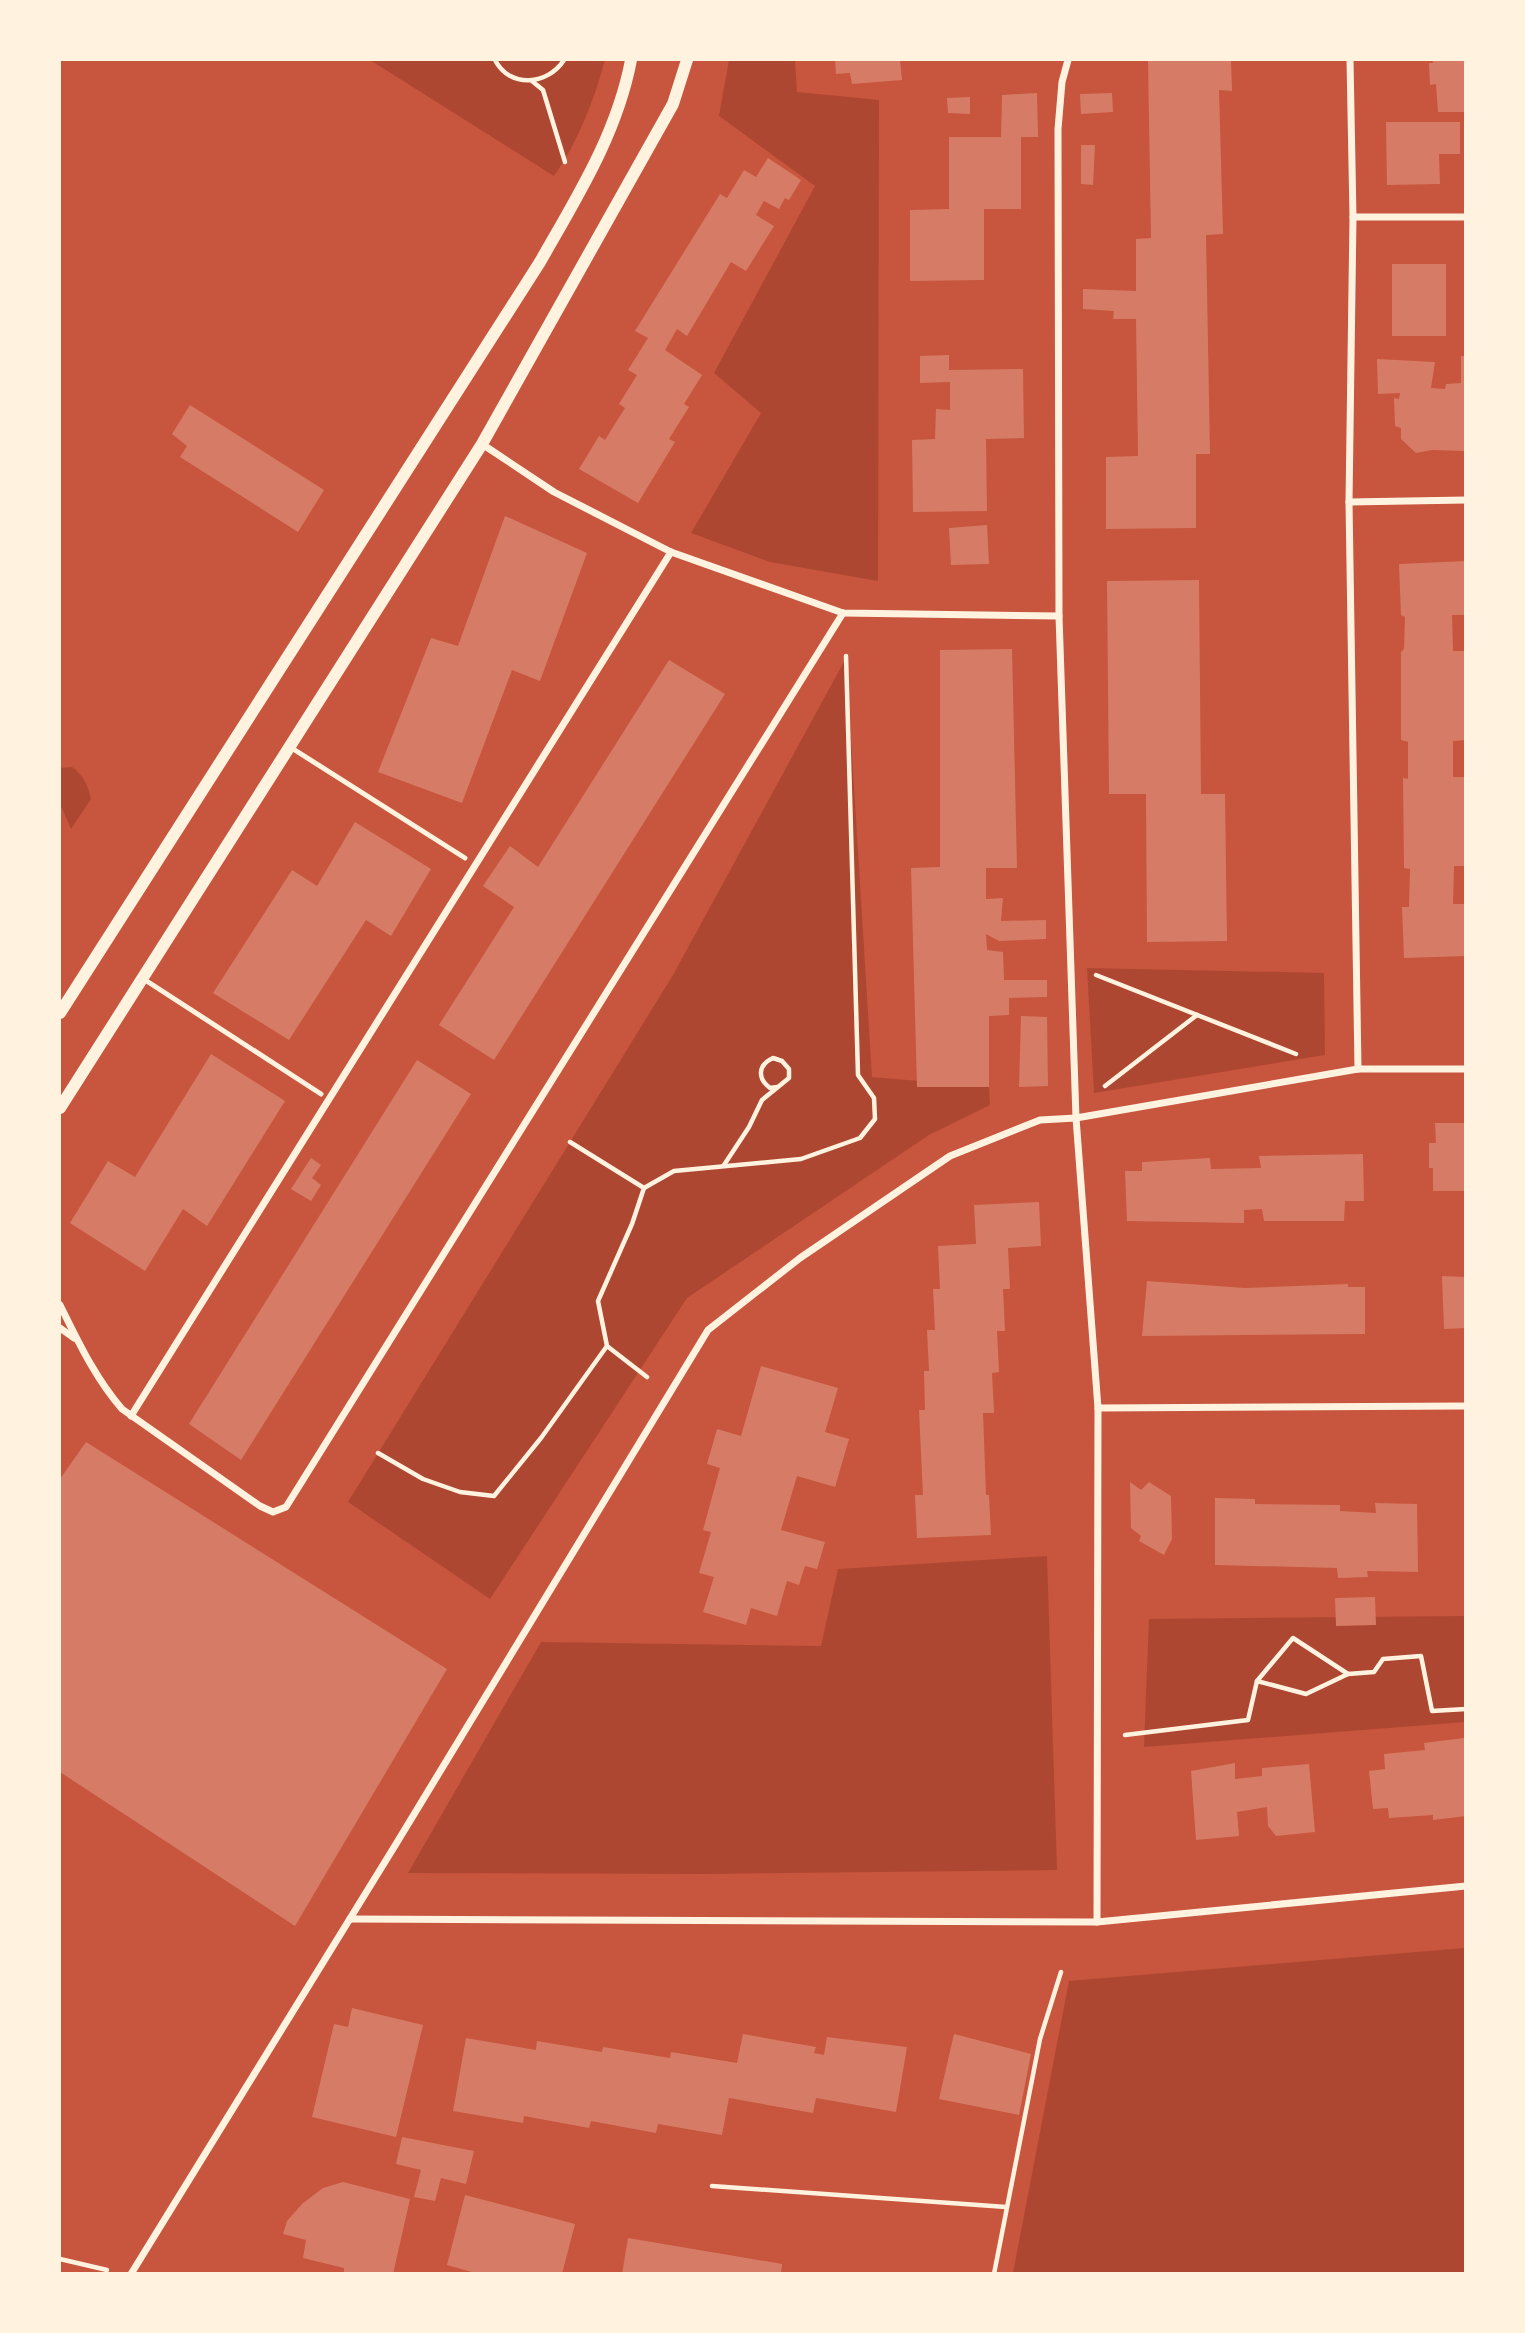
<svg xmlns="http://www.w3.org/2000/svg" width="1525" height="2333" font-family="Helvetica,sans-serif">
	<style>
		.green { fill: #ae4732 }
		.building { fill: #d67c66 }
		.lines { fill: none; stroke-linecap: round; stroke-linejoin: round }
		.path { stroke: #fff3e0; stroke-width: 4.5 }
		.service { stroke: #fff3e0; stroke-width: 5 }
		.minor { stroke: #fff3e0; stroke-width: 7 }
		.tertiary { stroke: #fff3e0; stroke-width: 12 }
	</style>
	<rect width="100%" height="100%" fill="#c8553d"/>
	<g class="green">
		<path d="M370,60H605C594,101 578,141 554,176Z"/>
		<path d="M729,60H795L797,92L879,100L878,581L770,562L691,533L761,413L714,373L815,186L719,116Z"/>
		<path d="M846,658L872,1077L989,1087L990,1105L929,1135L687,1298L490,1599L348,1502L673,975Z"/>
		<path d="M72,767C84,776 87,784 91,799L71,829L60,804V768Z"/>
		<path d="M1087,968L1324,973L1325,1055L1094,1093Z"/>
		<path d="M1047,1556L1057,1870L706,1874L408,1873L541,1642L821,1646L838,1569Z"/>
		<path d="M1465,1616V1722L1144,1747L1149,1619Z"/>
		<path d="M1465,1948V2273H1013L1069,1981Z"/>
	</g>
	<g class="building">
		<path d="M835,60H900L902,80L852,84L850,73L836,74Z"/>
		<path d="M1148,60H1231L1232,91L1219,90L1223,234L1206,235L1210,454H1196V528L1106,529V457L1138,456L1136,319H1113L1114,311L1083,309V289L1136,291V239L1151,238Z"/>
		<path d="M1432,60H1466V112H1438L1436,84L1430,85L1429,63H1433Z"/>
		<path d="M1037,93L1038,137H1021V209H984V280L910,281V210L949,209V137H1001L1002,95Z"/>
		<path d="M1112,93L1113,112L1081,114L1080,94Z"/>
		<path d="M970,97V114L948,113L947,98Z"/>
		<path d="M1386,122H1460V154H1439L1440,184L1387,185Z"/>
		<path d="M1081,145H1095L1093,185L1081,184Z"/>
		<path d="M768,158L801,180L789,200L785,198L779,209L764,201L756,215L774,226L746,271L731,262L687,336L677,329L665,350L702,375L684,404L689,407L669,439L675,442L638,503L579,469L599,436L605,440L625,408L619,404L637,375L628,370L648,338L635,331L720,194L727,198L744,170L756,177Z"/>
		<rect x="1392" y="264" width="54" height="72"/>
		<path d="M949,355V370L1023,369L1024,438L986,439L987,511L913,512L912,440L935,439L936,409L950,410V382L920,383V356Z"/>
		<path d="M1461,356H1466V451L1432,450L1416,453L1401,439V428L1395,426L1394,398L1399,399L1400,393L1378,394L1377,359L1435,362L1431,388L1445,389L1446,384L1461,383Z"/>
		<path d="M190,405L324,490L298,532L180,457L187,446L172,434Z"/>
		<path d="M505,516L587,553L540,681L512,670L462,803L378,772L431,638L458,646Z"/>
		<path d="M987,525L989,564L951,565L949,528Z"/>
		<path d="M1466,561V615H1452L1453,651H1466V740L1453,741V777H1466V866H1454L1453,904H1466V956L1404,958L1402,907H1409L1410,869L1404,868L1403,778L1408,779V742L1401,740V652L1404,649L1405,617L1401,615L1399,564Z"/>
		<path d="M1199,580L1201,794H1225L1227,941L1147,942L1146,794H1109L1107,581Z"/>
		<path d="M1012,649L1017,868H986V899L1003,898L1001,921L1046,920V939L999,941L986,934L987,950L1003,952L1004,980H1047V997L1009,998V1015L989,1016V1087H917L911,868L940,867V650Z"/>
		<path d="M669,660L725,694L494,1060L439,1025L514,907L483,886L510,846L538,867Z"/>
		<path d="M355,822L431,869L391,936L366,920L289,1040L213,993L292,870L317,886Z"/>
		<path d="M1021,1016L1047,1017L1048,1086L1019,1087Z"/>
		<path d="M211,1054L285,1101L207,1226L183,1209L145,1271L70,1223L108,1161L135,1177Z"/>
		<path d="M417,1060L471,1094L241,1460L189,1424Z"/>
		<path d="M1435,1123H1466V1191H1433V1168H1429V1143H1436Z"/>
		<path d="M1363,1154L1364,1201H1345L1344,1221H1264L1262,1209L1244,1210V1223L1127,1221L1125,1171H1142V1162L1210,1158L1211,1169L1261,1168L1259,1156Z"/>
		<path d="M311,1158L321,1165L312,1178L321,1185L311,1201L291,1189Z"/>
		<path d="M1039,1202L1041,1246L1008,1248L1010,1289H1003L1005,1331H997L999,1372L992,1373L994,1413H983L986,1495H989L991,1535L917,1538L915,1495H923L919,1410H925L924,1371H929L927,1330H935L933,1289H940L938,1246L976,1244L974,1205Z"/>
		<path d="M1442,1276L1466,1277V1328L1444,1329Z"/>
		<path d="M1147,1281L1245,1288L1348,1284V1287H1365V1334L1142,1336Z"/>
		<path d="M761,1366L838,1388L825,1432L849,1439L835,1487L797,1476L781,1530L825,1542L817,1569L805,1566L799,1585L787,1581L777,1616L751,1608L746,1625L703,1612L714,1577L699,1573L711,1532L703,1530L720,1468L707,1464L717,1429L741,1436Z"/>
		<path d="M86,1442L447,1669L295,1926L60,1772V1479Z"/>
		<path d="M1130,1482L1141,1490L1149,1482L1171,1496L1172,1539L1164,1555L1139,1541L1141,1536L1131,1528Z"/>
		<path d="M1215,1498L1255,1499V1504L1340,1505V1511L1376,1513L1375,1503L1417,1504L1418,1572L1367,1571L1368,1577L1338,1578L1337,1568L1215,1565Z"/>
		<path d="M1375,1597L1376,1625L1336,1626L1335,1598Z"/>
		<path d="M1464,1738L1466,1816L1433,1820V1815L1389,1818L1388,1808L1373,1809L1369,1771L1385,1769L1384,1754L1425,1750L1424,1743Z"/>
		<path d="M1235,1763V1779L1262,1776V1768L1309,1764L1315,1832L1276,1836L1268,1826L1267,1807L1237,1812L1239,1836L1196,1840L1191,1771Z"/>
		<path d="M352,2008L423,2025L396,2137L312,2117L334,2024L348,2027Z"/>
		<path d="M743,2034L816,2047L814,2053L824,2055L827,2037L907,2047L896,2112L816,2098L813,2113L729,2098L722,2135L658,2124L656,2133L591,2121L589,2128L524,2116L523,2123L453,2111L466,2038L536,2050L537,2041L602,2052L603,2047L670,2058L671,2052L737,2063Z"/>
		<path d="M954,2034L1031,2054L1019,2115L939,2099Z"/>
		<path d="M402,2137L474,2151L466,2184L441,2178L435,2201L414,2197L421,2170L396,2164Z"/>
		<path d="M343,2182L410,2199L393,2274H344V2268L303,2258L306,2240L283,2234L287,2221L302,2204L323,2188Z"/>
		<path d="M465,2195L575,2224L562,2274H479L447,2265Z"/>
		<path d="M628,2238L782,2264L781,2274H622Z"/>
	</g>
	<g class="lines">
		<g class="path">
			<path d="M495,60C510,89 548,85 564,60"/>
			<path d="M532,81L543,90L565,162"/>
			<path d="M1096,975L1296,1054"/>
			<path d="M1105,1086L1197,1015"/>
			<path d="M570,1142L644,1188L632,1224L598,1301L607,1346"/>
			<path d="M724,1165L749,1127L762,1100L789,1078V1069L782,1061L773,1058C758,1065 757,1078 770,1088L777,1087"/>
			<path d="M644,1188L674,1171L801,1159L860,1138L875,1119L874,1098L858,1075L846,656"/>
			<path d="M378,1453L423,1479L460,1492L494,1496L541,1438L607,1346L647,1377"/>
			<path d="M1257,1681L1293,1638L1348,1674"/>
			<path d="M1125,1735L1248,1720L1257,1681L1306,1694L1348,1674L1374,1672L1383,1659L1421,1656L1432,1711L1466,1709"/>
			<path d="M712,2186L1006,2207"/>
			<path d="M60,2259L107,2270"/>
			<path d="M994,2274L1040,2039L1061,1972"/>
		</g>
		<g class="service">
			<path d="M290,747L465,858"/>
			<path d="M142,978L321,1094"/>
		</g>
		<g class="minor">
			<path d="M1068,60L1062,82L1058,129L1059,616L1076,1118L1098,1408L1097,1922"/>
			<path d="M1350,60L1353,217L1349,502L1358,1069"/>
			<path d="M1353,217H1466"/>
			<path d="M482,444L554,492L671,552L843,613L1059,616"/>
			<path d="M1349,502L1466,500"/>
			<path d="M60,1305C78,1341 95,1378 122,1409L260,1506L273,1512L286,1507L843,613"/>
			<path d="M60,1328L74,1338"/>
			<path d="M1098,1408L1466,1406"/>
			<path d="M131,1416L671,552"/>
			<path d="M350,1919L1097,1922L1466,1886"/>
			<path d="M131,2274L396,1844L708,1330L800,1258L950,1156L1040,1120L1076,1118L1358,1069H1466"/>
		</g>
		<g class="tertiary">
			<path d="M60,1013L540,262C577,197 617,134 631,60"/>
			<path d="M60,1108L482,444L673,104L687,60"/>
		</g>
	</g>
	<rect width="1525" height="2333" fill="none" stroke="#fff3e0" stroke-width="122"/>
</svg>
